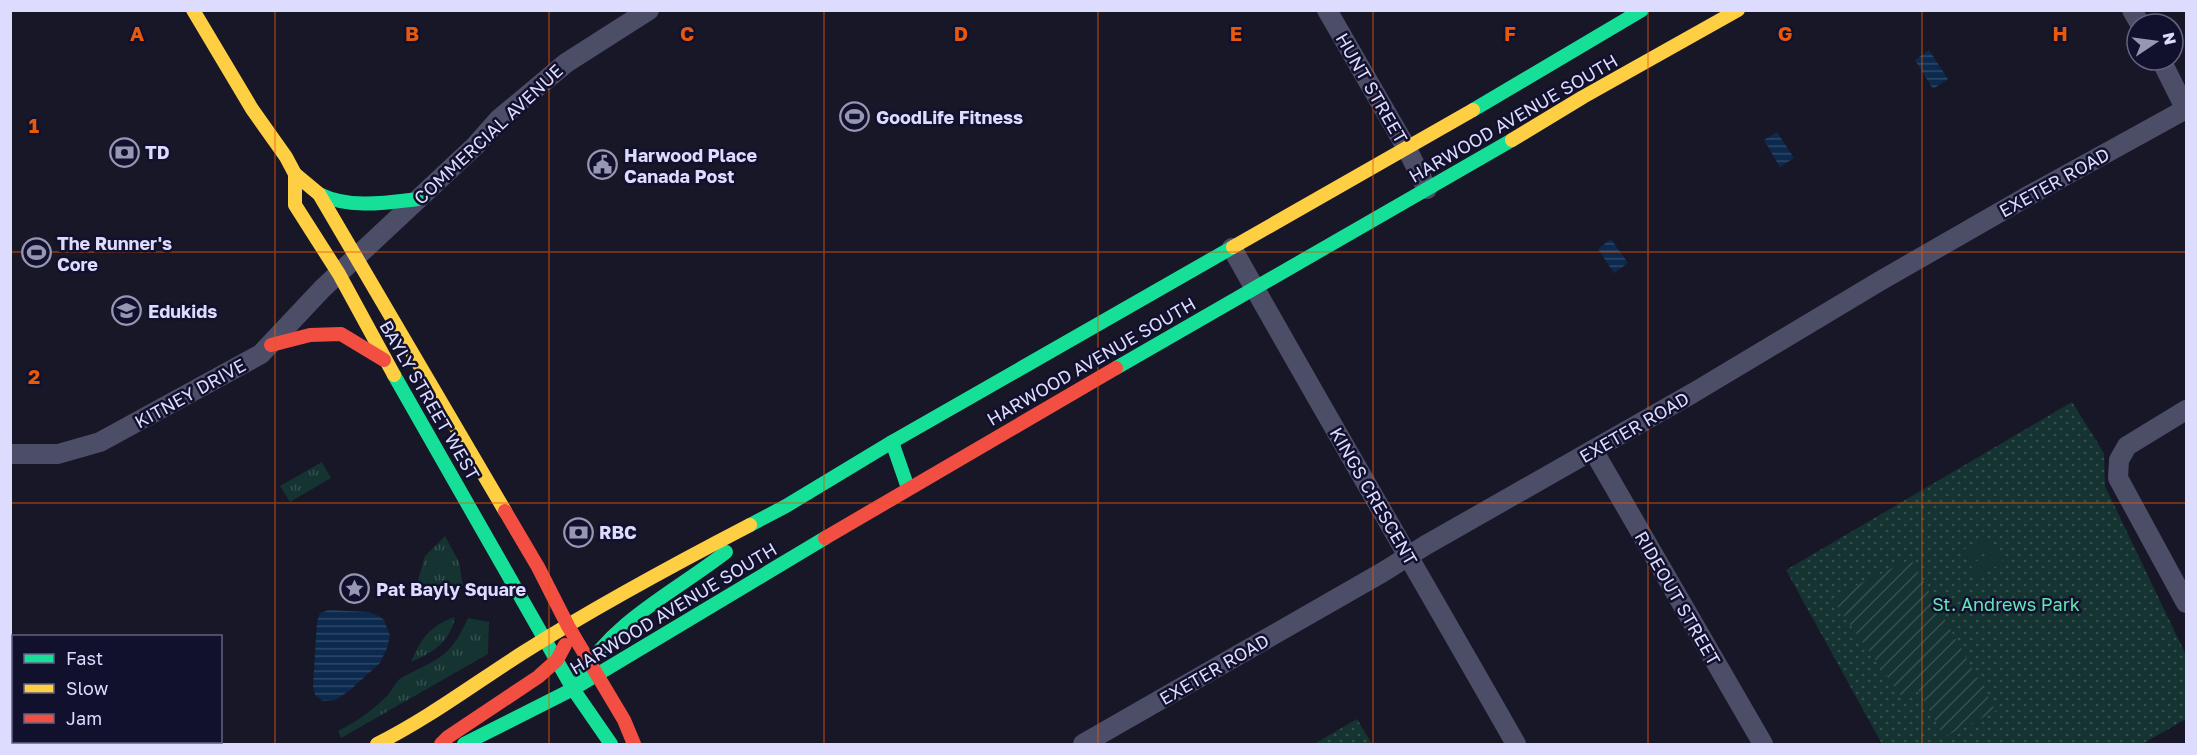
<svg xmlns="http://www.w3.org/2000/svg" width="2197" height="755" font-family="'Golos Text',sans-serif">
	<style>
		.grass { fill: url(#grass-tufts) }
		.park { fill: url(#park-dots) }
		.garden { fill: url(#garden-furrows) }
		.pitch { fill: #143331 }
		.water { fill: url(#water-rules) }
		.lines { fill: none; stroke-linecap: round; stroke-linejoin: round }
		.street { stroke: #4c4d67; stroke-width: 20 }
		.fast { stroke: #16e098; stroke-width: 14 }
		.slow { stroke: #ffcf43; stroke-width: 14 }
		.jam { stroke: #f24e42; stroke-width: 14 }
		.grid { fill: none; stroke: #e8590c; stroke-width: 1.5; stroke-opacity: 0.55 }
		.labels { text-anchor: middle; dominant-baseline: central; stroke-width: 5; stroke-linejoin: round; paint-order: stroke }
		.street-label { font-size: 18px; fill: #dddcff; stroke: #12112d }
		.poi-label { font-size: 18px; font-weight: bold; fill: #dddcff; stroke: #12112d; text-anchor: start }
		.park-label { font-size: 18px; fill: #63e5b6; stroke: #12112d }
		.grid-label { font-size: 20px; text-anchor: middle; font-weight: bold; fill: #e8590c; stroke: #12112d; stroke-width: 5; stroke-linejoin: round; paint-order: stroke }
	</style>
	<defs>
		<pattern id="grass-tufts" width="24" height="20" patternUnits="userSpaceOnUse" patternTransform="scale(1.5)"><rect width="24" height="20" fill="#143331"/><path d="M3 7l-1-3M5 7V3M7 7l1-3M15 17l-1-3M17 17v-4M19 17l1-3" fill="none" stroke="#365050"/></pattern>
		<pattern id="park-dots" width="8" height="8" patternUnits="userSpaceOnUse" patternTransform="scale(1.5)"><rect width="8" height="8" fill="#143331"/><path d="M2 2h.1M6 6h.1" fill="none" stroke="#365050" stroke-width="1.8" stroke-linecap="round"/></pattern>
		<pattern id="garden-furrows" width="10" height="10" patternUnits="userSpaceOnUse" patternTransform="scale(1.5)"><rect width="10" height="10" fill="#143331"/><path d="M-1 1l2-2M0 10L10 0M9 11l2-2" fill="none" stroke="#365050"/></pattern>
		<pattern id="water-rules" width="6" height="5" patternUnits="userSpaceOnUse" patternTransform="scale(1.5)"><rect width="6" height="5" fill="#0c2a4d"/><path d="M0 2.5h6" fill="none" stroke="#2f4868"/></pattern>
	</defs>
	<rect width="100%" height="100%" fill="#181727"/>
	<g class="grass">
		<path d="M322,462L331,478L290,502L280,486Z"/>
		<path d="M445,536L459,562L463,586L417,584L425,556Z"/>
		<path d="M455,617C450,642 434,652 411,662C420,639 431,625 455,617Z"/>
		<path d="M468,618L489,622L488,654L341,738L338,731C356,722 373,710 387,696C392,691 396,681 401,678C438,658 449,660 468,618Z"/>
	</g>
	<g class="park">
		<path d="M2072,402L2104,453L2105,486L2186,655V719L2142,744H1882L1786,570Z"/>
		<path d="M1357,719L1372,744H1314Z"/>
	</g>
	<path class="garden" d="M1911,559L1996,711L1944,737L1917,688L1902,697L1831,598Z"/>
	<g class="pitch">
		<path d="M1990,538L1996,548L1969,561L1963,550Z"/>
		<path d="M1997,552L2003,563L1976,576L1970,564Z"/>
	</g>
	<g class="water">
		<path d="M1929,50L1948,79L1933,89L1915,60Z"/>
		<path d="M1777,132L1794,158L1780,167L1764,140Z"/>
		<path d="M1611,239L1628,263L1614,273L1598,249Z"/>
		<path d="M329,610L368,612L379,616L384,620L390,636L387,648L380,663L349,691L335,700L323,701L315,695L313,686L317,622L320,613Z"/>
	</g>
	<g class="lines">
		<g class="street">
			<path d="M1327,10L1406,147L1427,189"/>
			<path d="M2132,10L2140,24"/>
			<path d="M2161,60L2186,110"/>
			<path d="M1232,248C1325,414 1422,579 1516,744"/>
			<path d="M2186,410L2127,446L2119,460L2118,478L2186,603"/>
			<path d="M1593,450L1763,744"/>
			<path d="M10,454H58L100,442L261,354L322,289L475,146L499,119L566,63L649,10"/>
			<path d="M1083,744L1383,572L1426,545L1693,393L1880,281L2028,196L2186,109"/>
		</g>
		<g class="fast">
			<path d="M1473,110L1642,10"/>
			<path d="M319,194C350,209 385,203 418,199"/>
			<path d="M1116,368L1512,140"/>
			<path d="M394,375L573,689L611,744"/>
			<path d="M892,442L908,488"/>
			<path d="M750,525L786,506L892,442L1233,247"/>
			<path d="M581,676C614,620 676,591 726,552"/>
			<path d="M464,744L573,689L825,538"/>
		</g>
		<g class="slow">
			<path d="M193,10L252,109L286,157L295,174V205L339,274L394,375"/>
			<path d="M1512,140L1583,97L1738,10"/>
			<path d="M295,174L319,194L505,511"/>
			<path d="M1233,247L1473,110"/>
			<path d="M377,744C429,718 475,683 524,652C597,606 673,565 750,525"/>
		</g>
		<g class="jam">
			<path d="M271,345L310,335L341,334L384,360"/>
			<path d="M505,511L538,567L568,626L624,720L634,744"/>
			<path d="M825,538L1116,368"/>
			<path d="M441,744L448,737L538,677L557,660L565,645"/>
		</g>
	</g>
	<path class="grid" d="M275,10V744M549,10V744M824,10V744M1098,10V744M1373,10V744M1648,10V744M1922,10V744M10,252H2186M10,503H2186"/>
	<defs>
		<symbol id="stadium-ring" viewBox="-11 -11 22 22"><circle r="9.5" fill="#12112d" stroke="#9897b3" stroke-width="1.5"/><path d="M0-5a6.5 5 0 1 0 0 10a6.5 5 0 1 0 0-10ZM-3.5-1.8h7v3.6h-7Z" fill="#9897b3"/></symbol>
		<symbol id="bank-ring" viewBox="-11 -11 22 22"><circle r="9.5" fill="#12112d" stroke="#9897b3" stroke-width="1.5"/><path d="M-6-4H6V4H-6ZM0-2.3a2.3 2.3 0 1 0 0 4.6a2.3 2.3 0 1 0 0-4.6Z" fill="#9897b3"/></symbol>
		<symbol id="civic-ring" viewBox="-11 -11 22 22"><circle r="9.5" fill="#12112d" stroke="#9897b3" stroke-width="1.5"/><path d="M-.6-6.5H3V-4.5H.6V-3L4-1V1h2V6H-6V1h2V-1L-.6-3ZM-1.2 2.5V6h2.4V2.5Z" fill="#9897b3"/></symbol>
		<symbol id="school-ring" viewBox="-11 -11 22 22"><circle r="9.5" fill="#12112d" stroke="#9897b3" stroke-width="1.5"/><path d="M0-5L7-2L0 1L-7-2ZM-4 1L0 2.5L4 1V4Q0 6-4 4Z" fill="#9897b3"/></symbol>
		<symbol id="sight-ring" viewBox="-11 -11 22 22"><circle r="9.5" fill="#12112d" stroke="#9897b3" stroke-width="1.5"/><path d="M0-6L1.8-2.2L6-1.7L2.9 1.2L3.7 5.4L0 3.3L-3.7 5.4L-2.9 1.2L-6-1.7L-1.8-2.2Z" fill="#9897b3"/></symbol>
	</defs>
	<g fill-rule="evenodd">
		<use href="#stadium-ring" x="838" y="100" width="33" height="33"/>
		<use href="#bank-ring" x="108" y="136" width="33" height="33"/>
		<use href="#civic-ring" x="586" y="148" width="33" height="33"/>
		<use href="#stadium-ring" x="20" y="236" width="33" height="33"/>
		<use href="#school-ring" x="110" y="294" width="33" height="33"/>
		<use href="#bank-ring" x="562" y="516" width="33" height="33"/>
		<use href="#sight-ring" x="338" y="572" width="33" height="33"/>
	</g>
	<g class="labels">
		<g class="street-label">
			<text transform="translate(1372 88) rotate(60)">HUNT STREET</text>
			<text transform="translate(1513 118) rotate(-30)">HARWOOD AVENUE SOUTH</text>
			<text transform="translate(488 134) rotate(-43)">COMMERCIAL AVENUE</text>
			<text transform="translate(2054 182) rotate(-29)">EXETER ROAD</text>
			<text transform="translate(1091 361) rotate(-30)">HARWOOD AVENUE SOUTH</text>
			<text transform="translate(190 393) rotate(-29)">KITNEY DRIVE</text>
			<text transform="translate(430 400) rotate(60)">BAYLY STREET WEST</text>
			<text transform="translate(1634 427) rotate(-30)">EXETER ROAD</text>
			<text transform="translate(1374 496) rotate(60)">KINGS CRESCENT</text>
			<text transform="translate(1678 598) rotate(60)">RIDEOUT STREET</text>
			<text transform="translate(673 608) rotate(-31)">HARWOOD AVENUE SOUTH</text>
			<text transform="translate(1214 669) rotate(-30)">EXETER ROAD</text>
		</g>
		<g class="poi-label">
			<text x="876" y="117">GoodLife Fitness</text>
			<text x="145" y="152">TD</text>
			<text x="624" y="155">Harwood Place<tspan x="624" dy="21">Canada Post</tspan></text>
			<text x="57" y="243">The Runner's<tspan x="57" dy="21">Core</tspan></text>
			<text x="148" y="311">Edukids</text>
			<text x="599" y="532">RBC</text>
			<text x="376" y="589">Pat Bayly Square</text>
		</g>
		<g class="park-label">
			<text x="2006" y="604">St. Andrews Park</text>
		</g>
	</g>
	<g class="grid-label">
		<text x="137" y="41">A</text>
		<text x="412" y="41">B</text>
		<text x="687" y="41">C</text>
		<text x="961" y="41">D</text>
		<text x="1236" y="41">E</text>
		<text x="1510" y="41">F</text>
		<text x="1785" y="41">G</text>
		<text x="2060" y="41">H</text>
		<text x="34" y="133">1</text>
		<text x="34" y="384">2</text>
	</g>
	<rect width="2197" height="755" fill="none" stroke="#dddcff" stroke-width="24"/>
	<rect x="12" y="635" width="210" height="108" fill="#12112d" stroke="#636281" stroke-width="1.5"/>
	<rect x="24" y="654" width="30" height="9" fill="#16e098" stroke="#636281" stroke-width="1.5"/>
	<text x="66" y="665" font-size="18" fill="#dddcff">Fast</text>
	<rect x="24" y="684" width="30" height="9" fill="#ffcf43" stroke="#636281" stroke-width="1.5"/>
	<text x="66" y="695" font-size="18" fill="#dddcff">Slow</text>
	<rect x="24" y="714" width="30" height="9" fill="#f24e42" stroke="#636281" stroke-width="1.5"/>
	<text x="66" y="725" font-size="18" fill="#dddcff">Jam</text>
	<g transform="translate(2155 42) rotate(77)"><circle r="28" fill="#12112d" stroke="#636281" stroke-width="1.5"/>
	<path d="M0-4.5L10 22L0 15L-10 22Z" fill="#9897b3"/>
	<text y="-9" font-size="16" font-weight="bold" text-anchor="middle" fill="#dddcff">N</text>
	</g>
</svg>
